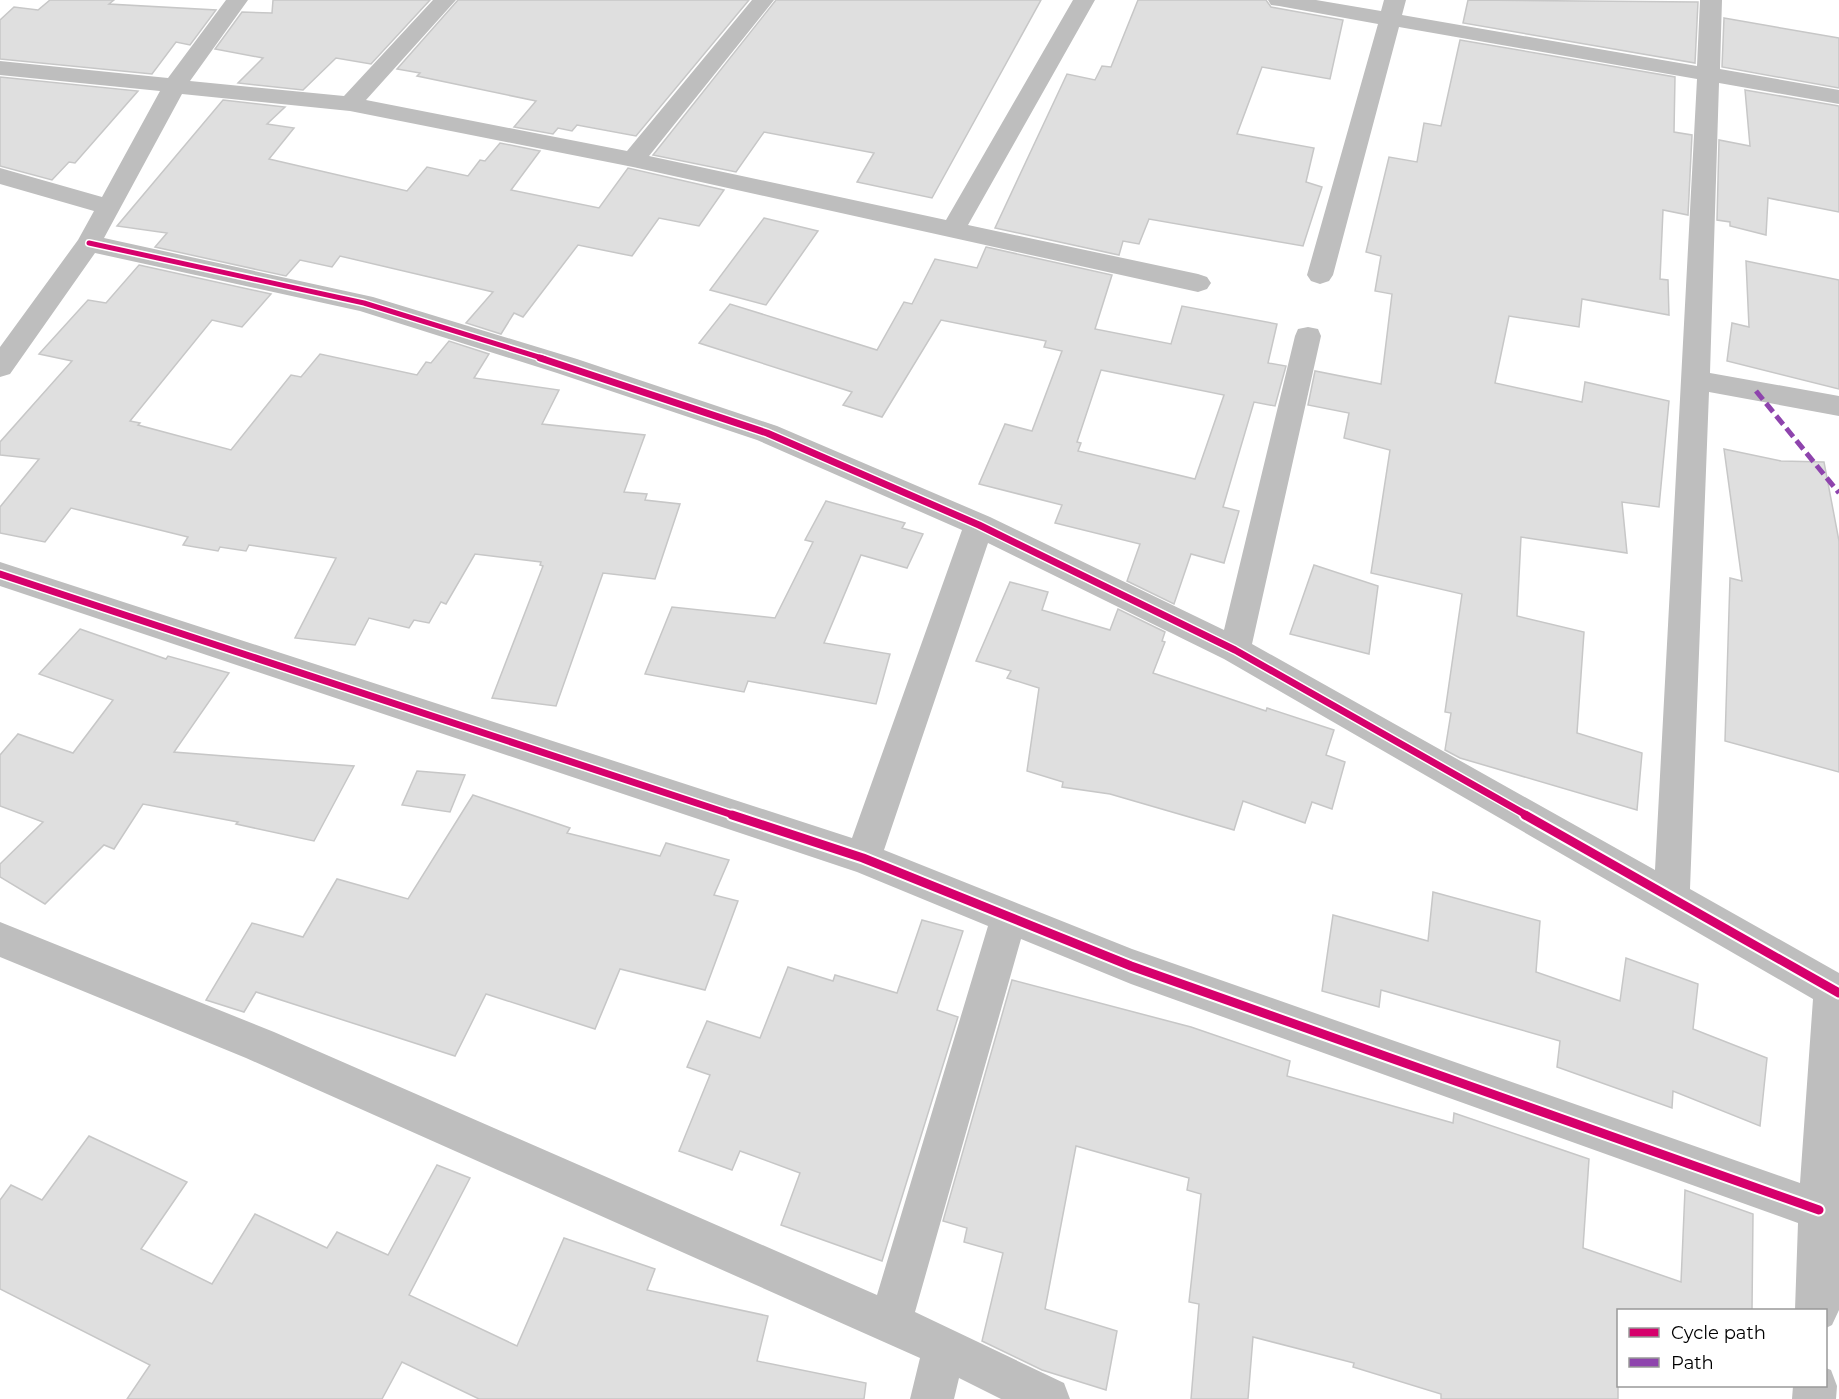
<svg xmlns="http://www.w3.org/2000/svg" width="1839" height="1399" font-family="Montserrat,sans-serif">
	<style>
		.building { fill: #dfdfdf; stroke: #c7c7c7; stroke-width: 1.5; fill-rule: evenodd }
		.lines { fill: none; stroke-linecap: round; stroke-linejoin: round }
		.minor { fill: #bebebe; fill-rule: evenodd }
		.quiet { stroke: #8e44ad; stroke-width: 5; stroke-dasharray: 11 5; stroke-linecap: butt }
		.cycleway-far2-casing { stroke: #fff; stroke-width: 8 }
		.cycleway-far1-casing { stroke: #fff; stroke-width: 10 }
		.cycleway-casing { stroke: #fff; stroke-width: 13 }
		.cycleway-far2 { stroke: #d6006c; stroke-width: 5 }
		.cycleway-far1 { stroke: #d6006c; stroke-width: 7 }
		.cycleway { stroke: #d6006c; stroke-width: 9 }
	</style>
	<rect width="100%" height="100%" fill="#fff"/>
	<g class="building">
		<path d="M50,0H114L109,4L216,10L190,45L176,42L152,74L0,59V20L14,7L38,10Z"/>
		<path d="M273,0H430L371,64L336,58L303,90L238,83L263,58L215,49L242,12L272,13Z"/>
		<path d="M458,0H749L636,136L577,125L572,131L558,128L553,134L514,127L536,101L417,76L420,73L397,69Z"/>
		<path d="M776,0H1041L932,198L857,182L874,153L764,132L736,172L653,155Z"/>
		<path d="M1138,0H1266L1271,7L1343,20L1330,79L1262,67L1237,134L1314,148L1306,182L1322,187L1303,246L1149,219L1139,244L1123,241L1119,255L995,228L1067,74L1095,80L1102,66L1111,67Z"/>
		<path d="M1468,0L1698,2L1695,63L1463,23Z"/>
		<path d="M1724,18L1839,38V88L1722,67Z"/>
		<path d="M1460,40L1675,77L1674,132L1692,135L1688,215L1663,210L1660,279L1668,280L1669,315L1582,299L1579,327L1509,316L1495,383L1582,402L1585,382L1669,401L1659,507L1622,502L1627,553L1521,537L1517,616L1584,632L1577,733L1642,753L1637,810L1460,758L1445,750L1451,713L1445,712L1462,594L1371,573L1390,450L1344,438L1349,413L1308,405L1315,371L1381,384L1392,294L1375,291L1381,256L1366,252L1389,157L1417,162L1424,123L1441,126Z"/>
		<path d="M0,77L138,91L75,163L69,162L52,180L0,166Z"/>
		<path d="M1745,90L1839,106V212L1768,198L1766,235L1730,226V222L1717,220L1719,140L1750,146Z"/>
		<path d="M223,100L285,107L267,124L294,128L269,159L407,191L427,167L468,176L480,160L485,161L500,143L540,151L511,190L599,208L628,168L724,190L699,226L659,218L632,256L578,245L523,317L514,313L501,334L466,323L493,292L340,256L332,267L300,260L286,276L155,247L167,233L117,226Z"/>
		<path d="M764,218L818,231L766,305L710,290Z"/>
		<path d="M986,247L1112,275L1095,329L1171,344L1182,306L1277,324L1268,363L1286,366L1275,406L1254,402L1223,507L1239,511L1224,563L1191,554L1174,604L1127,581L1140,544L1055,523L1062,505L979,484L1005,424L1032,431L1062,351L1044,347L1046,341L941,320L882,417L843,405L852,392L699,343L730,304L877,350L904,302L912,304L935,259L977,268ZM1101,370L1224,395L1195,479L1078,451L1081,443L1077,442Z"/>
		<path d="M1746,261L1839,280V389L1727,361L1732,323L1749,327Z"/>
		<path d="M139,265L271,294L242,327L212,320L130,421L140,423L138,425L231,450L291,375L301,377L320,354L417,375L426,362L431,363L449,341L489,354L474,378L559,390L542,424L645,435L624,492L647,494L645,500L680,504L655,579L603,573L556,706L492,698L543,566L540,565L541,562L475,554L446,604L441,602L429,623L414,620L409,628L369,618L355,645L295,638L336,558L249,545L246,551L220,547L218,551L183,545L188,537L71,508L45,542L0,533V507L39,459L0,455V442L72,361L39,354L88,300L106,303Z"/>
		<path d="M1724,449L1781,461L1824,462L1839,541V772L1725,741L1730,578L1742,581Z"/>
		<path d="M826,501L905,523L902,528L923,534L907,568L861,555L824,643L890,654L876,704L748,681L744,692L645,674L672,607L775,618L813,542L805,540Z"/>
		<path d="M1314,565L1378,586L1369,654L1290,634Z"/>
		<path d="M1010,582L1048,592L1042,610L1110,630L1118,609L1165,632L1162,641L1165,642L1153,673L1266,711L1267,708L1334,730L1326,755L1345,762L1332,809L1312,802L1305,823L1243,801L1234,830L1110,794L1062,787L1063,782L1027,771L1039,688L1007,678L1011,671L976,661Z"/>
		<path d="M80,629L166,659L168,656L229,673L174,752L354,766L314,841L236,824L238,822L143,804L114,849L104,845L45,904L0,877V864L43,822L0,806V755L18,734L73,753L113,700L39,674Z"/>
		<path d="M417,771L465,775L450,812L402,805Z"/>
		<path d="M473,795L570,828L567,833L660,856L666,843L729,860L714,895L738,901L705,990L620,969L595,1029L486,994L455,1056L256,992L244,1012L206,1000L252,923L303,937L337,879L408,899Z"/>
		<path d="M1433,892L1540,921L1536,972L1620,1001L1626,958L1698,984L1693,1029L1767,1058L1760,1126L1673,1091L1672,1108L1557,1067L1560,1041L1381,990L1379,1007L1322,991L1333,915L1428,941Z"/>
		<path d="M922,920L963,931L937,1010L958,1017L882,1261L781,1225L800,1173L740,1151L732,1170L679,1151L710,1075L687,1067L707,1021L760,1038L788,967L833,981L835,975L897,993Z"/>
		<path d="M1012,980L1191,1027L1290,1061L1287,1076L1453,1123L1454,1113L1589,1159L1583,1248L1681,1282L1685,1190L1753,1214L1752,1311H1618V1399H1441V1394L1353,1367L1354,1363L1253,1337L1248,1399H1191L1199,1304L1189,1302L1201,1194L1187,1190L1189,1178L1076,1146L1045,1309L1117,1331L1106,1390L1042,1370L982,1341L1003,1253L964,1242L967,1228L943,1221Z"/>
		<path d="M89,1136L187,1182L141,1249L212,1284L255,1214L327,1248L337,1232L388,1255L437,1165L470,1178L409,1295L517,1346L564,1238L655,1269L647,1290L768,1316L757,1361L866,1383L864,1399H479L402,1362L382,1399H127L150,1365L0,1289V1200L11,1185L42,1200Z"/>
	</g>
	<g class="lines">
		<g class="minor">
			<path d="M226,0H248L190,81L344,96L433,0H456L366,100L627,151L752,0H774L649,156L946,220L1073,0H1095L968,225L1198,274L1207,277L1211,283L1207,289L1198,292L633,167L350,111L182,94L104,238L373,297L577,359L777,426L990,517L1224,630L1295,336L1298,329L1308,327L1318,329L1321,336L1252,644L1655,870L1697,79L1399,27L1333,275L1329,281L1320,284L1311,281L1307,275L1378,24L1279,6L1271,5L1268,0H1316L1381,11L1384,0H1406L1402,15L1697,66L1700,0H1722L1720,69L1839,90V104L1719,83L1710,373L1839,396V416L1709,392L1690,889L1839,973V1310L1832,1325L1826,1328V1310H1795L1798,1223L1131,984L1021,939L915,1312L1064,1383L1070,1399H1001L959,1378L954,1399H910L920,1358L246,1058L0,957V922L274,1032L877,1295L988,926L857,872L0,586V562L852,838L962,530L757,440L557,373L360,311L95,253L10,374L0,377V347L78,240L94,211L0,184V168L102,197L160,91L0,75V61L168,78ZM988,543L1224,659L1813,999L1800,1183L1132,949L884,850Z"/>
			<path d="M1826,1368L1831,1370L1837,1386L1836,1399H1792L1793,1386H1826Z"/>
		</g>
		<path class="quiet" d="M1756,391L1839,493"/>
		<defs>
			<path id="cycleway-far2" d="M89,243L364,303L545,359"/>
			<g id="cycleway-far1">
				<path d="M540,358L767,433L979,525L1235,650L1528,816"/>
				<path d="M0,574L736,816"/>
			</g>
			<g id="cycleway">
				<path d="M732,815L863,858L1131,966L1819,1210"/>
				<path d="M1525,815L1839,993"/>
			</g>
		</defs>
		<use href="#cycleway-far2" class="cycleway-far2-casing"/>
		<use href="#cycleway-far1" class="cycleway-far1-casing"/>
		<use href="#cycleway" class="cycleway-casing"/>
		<use href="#cycleway-far2" class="cycleway-far2"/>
		<use href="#cycleway-far1" class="cycleway-far1"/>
		<use href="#cycleway" class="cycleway"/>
	</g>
	<rect x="1617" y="1309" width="210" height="78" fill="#ffffff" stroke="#999999" stroke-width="1.5"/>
	<rect x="1629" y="1328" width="30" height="9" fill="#d6006c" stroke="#999999" stroke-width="1.5"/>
	<text x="1671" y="1339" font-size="18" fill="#000000">Cycle path</text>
	<rect x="1629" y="1358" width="30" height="9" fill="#8e44ad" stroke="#999999" stroke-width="1.5"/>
	<text x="1671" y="1369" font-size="18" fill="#000000">Path</text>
</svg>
